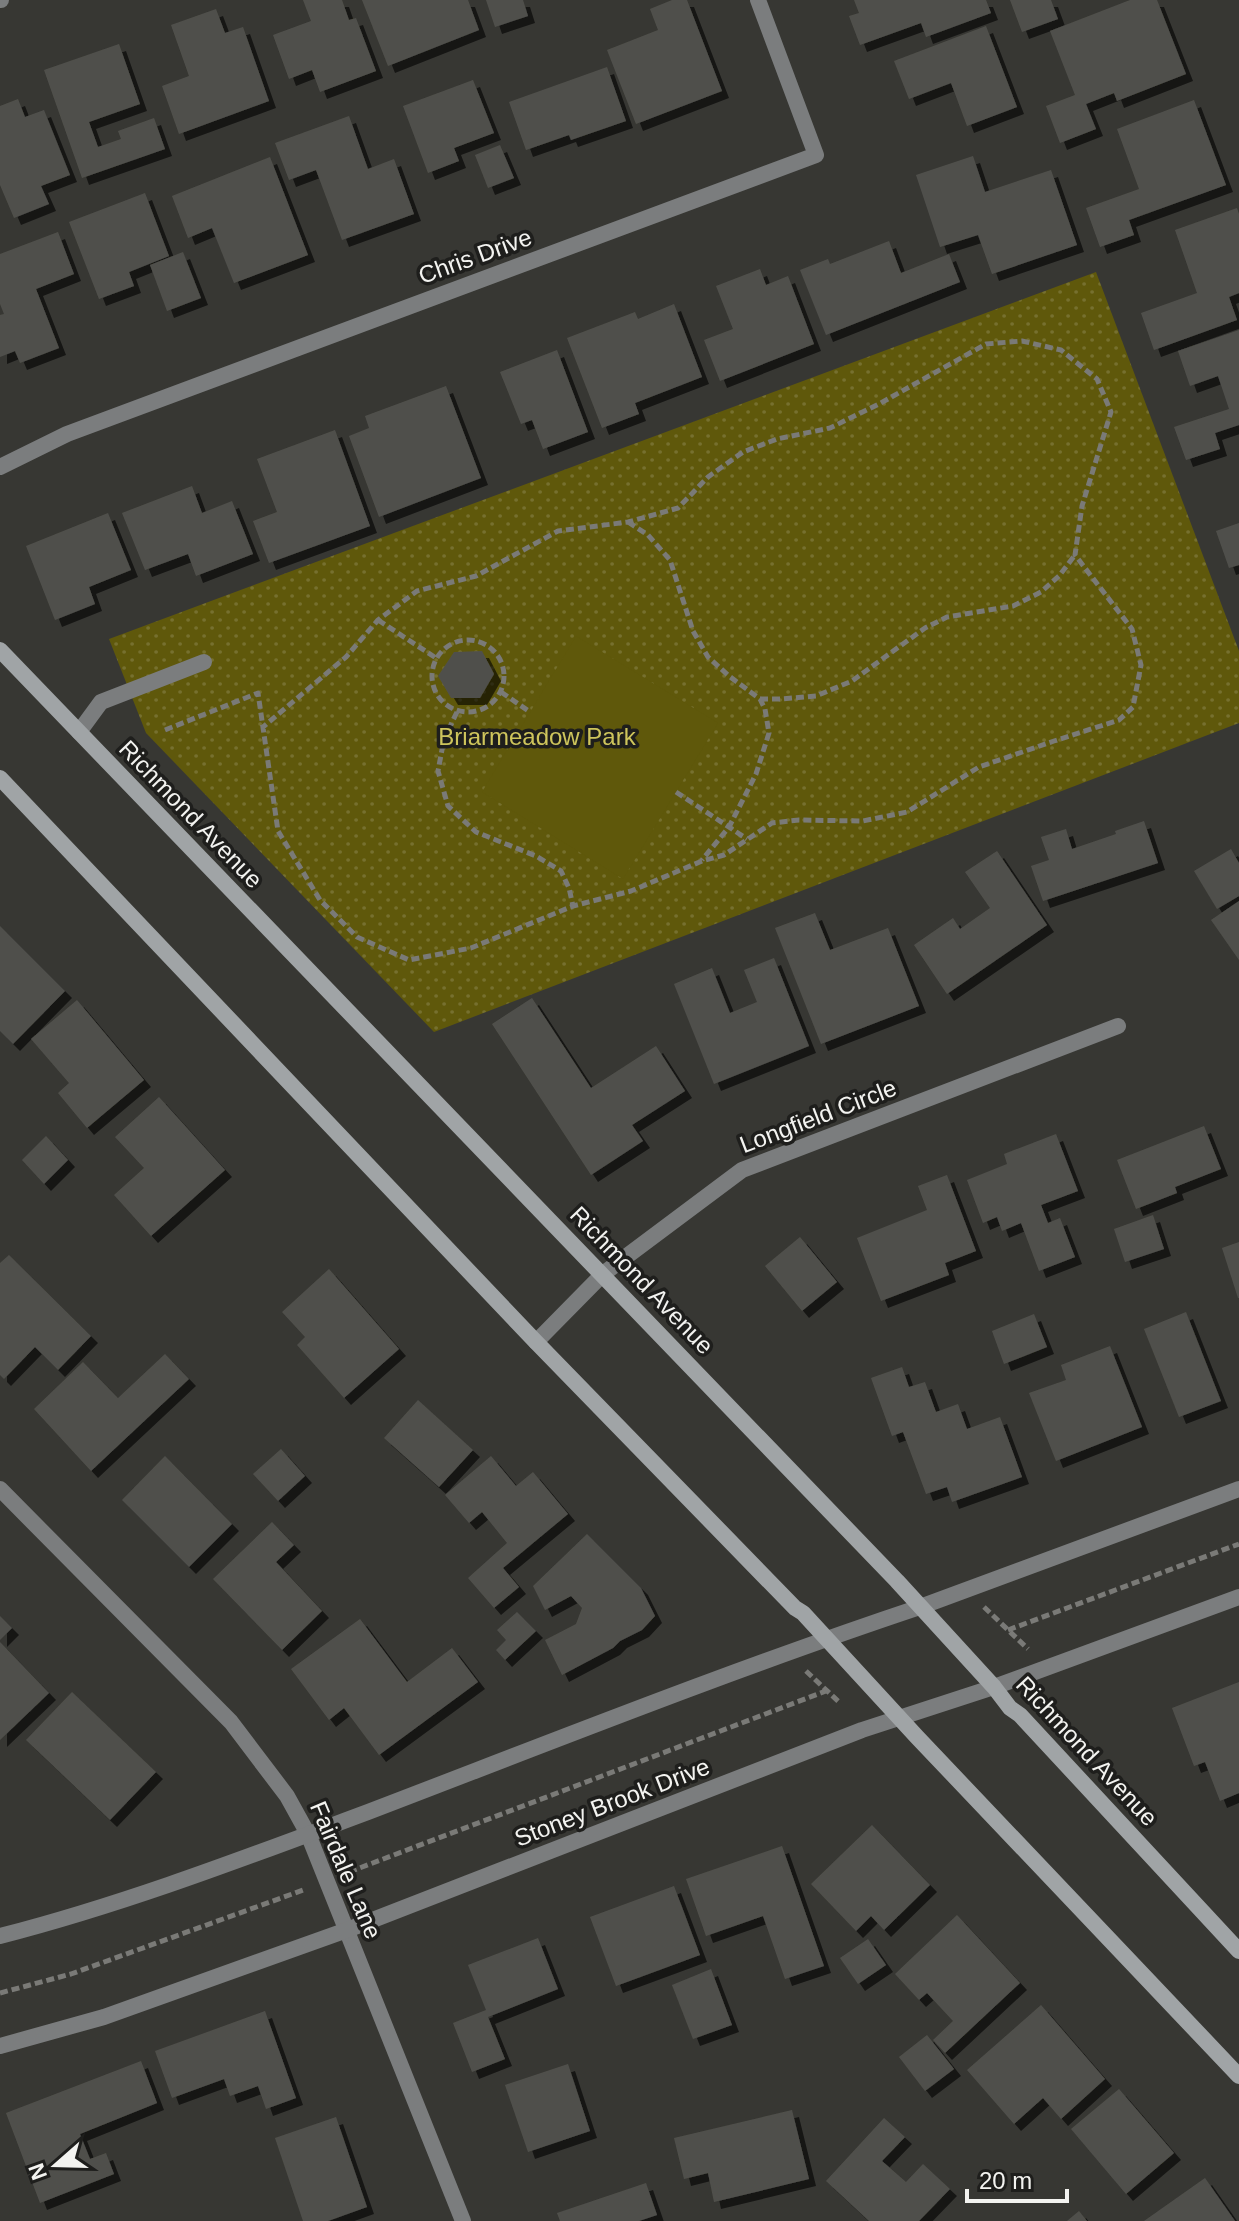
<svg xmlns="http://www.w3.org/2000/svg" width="1239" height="2221" font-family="Helvetica,sans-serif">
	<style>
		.park { fill: url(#park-dots) }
		.pitch { fill: #5f580b }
		.building { fill: #50504b; filter: url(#shadow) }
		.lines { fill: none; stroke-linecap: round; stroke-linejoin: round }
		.path { stroke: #7a7a77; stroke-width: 5; stroke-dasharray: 8 4; stroke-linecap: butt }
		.service { stroke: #7b7d7e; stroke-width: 16 }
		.minor { stroke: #7b7d7e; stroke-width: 16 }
		.tertiary { stroke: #7b7d7e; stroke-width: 16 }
		.secondary { stroke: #a0a4a6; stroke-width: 16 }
		.labels { text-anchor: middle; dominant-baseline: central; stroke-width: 7; stroke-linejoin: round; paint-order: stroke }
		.street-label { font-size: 24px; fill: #f3f3f0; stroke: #1e1e1c }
		.park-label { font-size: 24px; fill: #cec55c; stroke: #1e1e1c }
	</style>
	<defs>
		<pattern id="park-dots" width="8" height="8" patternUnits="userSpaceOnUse" patternTransform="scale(2)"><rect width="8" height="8" fill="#5f580b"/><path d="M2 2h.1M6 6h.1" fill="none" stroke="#76702f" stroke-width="1.8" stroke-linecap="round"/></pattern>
		<filter id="shadow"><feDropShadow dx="7" dy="7" stdDeviation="0" flood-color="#0009"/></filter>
	</defs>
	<rect width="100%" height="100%" fill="#373733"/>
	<path class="park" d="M1096,272L1239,651V723L434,1032L146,733L109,639Z"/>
	<path class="pitch" d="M576,636L718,723L623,879L482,792Z"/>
	<g class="building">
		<path d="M303,0H342L349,20L356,18L376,71L320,92L312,70L289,79L273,35L311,21Z"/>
		<path d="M362,0H468L479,30L388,66Z"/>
		<path d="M486,0H523L528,16L495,27Z"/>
		<path d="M672,0H687L722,91L636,124L607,50L658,30L650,9Z"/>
		<path d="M854,0H986L991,13L926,37L921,23L860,45L849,16L859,13Z"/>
		<path d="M1010,0H1051L1058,19L1022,32Z"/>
		<path d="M1130,0H1157L1186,74L1117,101L1114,93L1086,104L1096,129L1060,143L1046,106L1075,95L1050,31Z"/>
		<path d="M216,9L225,33L243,27L269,101L179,134L162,86L189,76L171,25Z"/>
		<path d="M986,26L1017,107L967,126L951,83L909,99L894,61Z"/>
		<path d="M119,44L140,104L89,122L98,147L121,139L118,131L154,118L165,149L82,178L44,70Z"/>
		<path d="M607,67L626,121L571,140L569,135L526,150L509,102Z"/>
		<path d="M473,80L494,133L454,148L459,161L428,173L403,106Z"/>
		<path d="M18,99L25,117L44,110L70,175L41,186L49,204L14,218L0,185V106Z"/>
		<path d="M1194,100L1226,185L1129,220L1134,235L1100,247L1086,208L1139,189L1117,129Z"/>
		<path d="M349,116L368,169L394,159L414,214L342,240L316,170L289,180L275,143Z"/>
		<path d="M500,145L514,178L488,188L475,155Z"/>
		<path d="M973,156L985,192L1051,170L1077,245L992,274L978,235L940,247L916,175Z"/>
		<path d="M270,157L308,255L234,283L212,228L188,238L172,196Z"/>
		<path d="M145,193L169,256L129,272L134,286L99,299L69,222Z"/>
		<path d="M1237,208L1239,214V293L1229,297L1237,320L1154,350L1141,313L1197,293L1175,230Z"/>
		<path d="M58,232L74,274L36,289L59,348L20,363L15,351L0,357V315L4,314L0,304V254Z"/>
		<path d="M889,241L901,273L949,254L960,282L826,335L800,270L828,259L830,264Z"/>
		<path d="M183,252L201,298L167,311L150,265Z"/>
		<path d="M760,269L766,285L788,276L814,344L720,381L704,340L733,329L716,286Z"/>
		<path d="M674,304L702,377L635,403L639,414L602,428L567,338L635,312L638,319Z"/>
		<path d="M1239,330V425L1215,433L1220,449L1186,460L1174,427L1229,409L1218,376L1190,386L1178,351Z"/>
		<path d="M557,350L588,432L543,449L532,420L521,424L500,372Z"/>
		<path d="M446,386L481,478L379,517L349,436L369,428L365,416Z"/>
		<path d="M335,430L370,526L269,563L253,521L277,512L257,459Z"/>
		<path d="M192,486L202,513L232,501L253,554L196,576L188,554L145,570L122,513Z"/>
		<path d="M108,513L131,570L89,587L95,604L55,620L26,546Z"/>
		<path d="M1239,523V565L1229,568L1216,531Z"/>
		<path d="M482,651L494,674L480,698H451L438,676L454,652Z"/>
		<path d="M1144,821L1158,863L1043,901L1031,866L1049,860L1041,837L1066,829L1072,849L1116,834L1115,831Z"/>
		<path d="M1231,849L1239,863V896L1217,909L1194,871Z"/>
		<path d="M997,851L1047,925L947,994L914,945L953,918L960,929L990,908L965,872Z"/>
		<path d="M1239,901V960L1211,920Z"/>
		<path d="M815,913L830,950L888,928L919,1006L821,1044L775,928Z"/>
		<path d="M0,926L65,991L13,1044L0,1031Z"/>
		<path d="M774,958L809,1046L714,1084L674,984L712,968L730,1013L757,1002L744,970Z"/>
		<path d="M532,998L591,1088L656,1046L685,1091L632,1125L643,1141L591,1175L492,1024Z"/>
		<path d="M77,1000L144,1080L87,1128L58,1093L69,1083L31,1039Z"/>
		<path d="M159,1097L225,1170L151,1236L114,1195L144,1168L115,1137Z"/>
		<path d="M1204,1126L1221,1169L1175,1187L1177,1193L1136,1209L1117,1160Z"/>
		<path d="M1056,1134L1078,1191L1041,1205L1048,1223L1060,1218L1075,1257L1039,1271L1021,1223L1002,1231L997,1217L983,1223L967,1180L1007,1164L1004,1154Z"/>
		<path d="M46,1136L68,1160L44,1184L22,1160Z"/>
		<path d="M947,1175L976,1251L945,1263L949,1275L881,1301L857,1238L927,1210L918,1186Z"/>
		<path d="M1153,1215L1164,1249L1125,1262L1114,1229Z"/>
		<path d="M800,1237L837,1282L802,1311L765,1266Z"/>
		<path d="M1239,1242V1298H1238L1222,1248Z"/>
		<path d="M9,1255L91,1336L58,1370L35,1347L4,1379L0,1375V1263Z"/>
		<path d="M329,1269L399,1349L344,1398L297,1345L305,1337L282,1312Z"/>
		<path d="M1186,1312L1221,1401L1179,1417L1144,1329Z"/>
		<path d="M1034,1314L1047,1347L1004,1364L992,1331Z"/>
		<path d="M1110,1346L1142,1427L1056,1461L1029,1393L1066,1380L1061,1365Z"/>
		<path d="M165,1354L189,1379L91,1471L34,1409L83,1362L118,1398Z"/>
		<path d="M902,1367L909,1387L925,1382L936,1412L958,1404L967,1429L1000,1417L1022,1477L952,1502L947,1487L926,1494L903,1432L892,1436L871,1378Z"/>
		<path d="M418,1400L473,1450L439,1487L384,1438Z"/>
		<path d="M281,1449L305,1476L278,1501L253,1474Z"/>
		<path d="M165,1456L232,1524L189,1567L122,1500Z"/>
		<path d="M491,1456L516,1486L533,1472L568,1514L503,1568L519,1587L494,1608L468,1578L507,1543L482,1512L469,1523L445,1495Z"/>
		<path d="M272,1522L294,1545L276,1562L322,1611L282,1650L213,1579Z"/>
		<path d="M587,1534L641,1588L655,1616L642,1630L620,1641L613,1648L562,1675L545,1640L576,1624L582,1608L571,1596L545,1610L533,1586Z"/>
		<path d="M517,1612L536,1631L505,1660L496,1650L506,1640L497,1630Z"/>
		<path d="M0,1616L12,1628L0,1640Z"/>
		<path d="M360,1619L407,1682L452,1648L478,1682L379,1755L344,1708L329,1720L291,1669Z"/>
		<path d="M0,1642L49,1693L0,1740Z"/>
		<path d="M1239,1682V1793L1220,1801L1205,1762L1194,1766L1172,1708Z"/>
		<path d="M72,1692L156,1772L110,1820L26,1740Z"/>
		<path d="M872,1825L930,1885L884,1930L871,1916L856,1931L811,1884Z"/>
		<path d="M782,1846L824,1966L785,1979L763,1916L706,1936L686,1879Z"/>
		<path d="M674,1886L700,1955L616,1986L590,1917Z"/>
		<path d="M957,1915L1020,1983L945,2053L933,2040L953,2021L927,1993L919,2000L895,1974Z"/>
		<path d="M538,1938L558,1989L488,2017L505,2059L472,2072L453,2023L486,2010L468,1965Z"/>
		<path d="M868,1939L886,1965L858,1984L840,1958Z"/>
		<path d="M711,1969L732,2025L693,2039L672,1985Z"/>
		<path d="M1041,2005L1105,2079L1061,2119L1043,2098L1014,2124L967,2070Z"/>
		<path d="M265,2011L296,2098L266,2109L258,2086L230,2096L224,2079L172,2098L155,2051Z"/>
		<path d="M927,2035L954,2069L925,2091L899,2057Z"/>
		<path d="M141,2061L157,2103L80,2134L90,2159L106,2153L114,2174L40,2203L6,2113Z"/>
		<path d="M568,2064L590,2131L528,2152L505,2085Z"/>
		<path d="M1119,2089L1174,2153L1126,2194L1071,2129Z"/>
		<path d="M792,2110L809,2179L714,2202L708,2173L684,2179L674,2138Z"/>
		<path d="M336,2117L367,2207L328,2221H303L275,2138Z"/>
		<path d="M884,2118L905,2137L882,2161L906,2182L923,2164L950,2189L919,2221H869L826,2181Z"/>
		<path d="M1205,2178L1235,2221H1144Z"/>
		<path d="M646,2183L657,2215L639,2221H560L557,2213Z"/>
		<path d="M1079,2211L1087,2221H1067Z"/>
	</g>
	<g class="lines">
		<g class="path">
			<path d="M628,522L648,535L670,560L693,631L708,657L729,676L760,699L765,709L769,733L756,774L729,827L702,860"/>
			<path d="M378,620L436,658"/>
			<circle cx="468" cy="676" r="36"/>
			<path d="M501,692L530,712"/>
			<path d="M760,699H781L816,696L852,681L925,628L947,617L1013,606L1041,592L1059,576L1075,555"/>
			<path d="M457,712L444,739L438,771L448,806L476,832L536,856L561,871L569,888L573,906"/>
			<path d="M165,730L258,693L278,831L320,900L357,937L409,960L471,948L573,906L631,891L702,861L724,855L772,823L799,820L863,821L907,812L979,767L1054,741L1119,720L1133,707L1141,665L1132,629L1075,555L1082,506L1111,412L1097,379L1061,350L1022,341L986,344L879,404L830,428L777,439L743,452L708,477L678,508L628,522L558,531L476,576L417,591L378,620L346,657L263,727"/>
			<path d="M676,792L747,839"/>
			<path d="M984,1607L1028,1649"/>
			<path d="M1008,1630L1239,1544"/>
			<path d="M806,1671L840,1703"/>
			<path d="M349,1872L826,1691"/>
			<path d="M0,1993L71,1974L306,1889"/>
		</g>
		<path class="service" d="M79,732L101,702L204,662"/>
		<g class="minor">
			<path d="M0,0H1"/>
			<path d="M0,467L67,434L816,155L758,0"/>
			<path d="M536,1342L603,1274L742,1170L1118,1026"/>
			<path d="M0,1489L231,1722L287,1796L308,1834L463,2221"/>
			<path d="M920,1607L1239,1489"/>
			<path d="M994,1687L1239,1597"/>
		</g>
		<g class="tertiary">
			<path d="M0,1936C125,1904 247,1857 368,1812C551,1742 734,1669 920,1607"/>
			<path d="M0,2046L104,2017L347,1930L862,1730L994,1687"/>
		</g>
		<g class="secondary">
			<path d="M0,650L897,1581L994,1687L1010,1708L1020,1715L1239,1951"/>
			<path d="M0,778L536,1342L795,1608L803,1613L917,1737L1239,2076"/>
		</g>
	</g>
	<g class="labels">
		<g class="street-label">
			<text transform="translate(475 256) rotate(-20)">Chris Drive</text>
			<text transform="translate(191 814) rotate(46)">Richmond Avenue</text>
			<text transform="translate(818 1116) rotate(-21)">Longfield Circle</text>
			<text transform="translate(642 1280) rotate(46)">Richmond Avenue</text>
			<text transform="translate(1087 1751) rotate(47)">Richmond Avenue</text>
			<text transform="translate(612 1802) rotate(-21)">Stoney Brook Drive</text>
			<text transform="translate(346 1870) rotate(67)">Fairdale Lane</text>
		</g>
		<g class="park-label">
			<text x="537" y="736">Briarmeadow Park</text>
		</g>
	</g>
	<g transform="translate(56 2165) rotate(250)" stroke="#1e1e1c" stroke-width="6" paint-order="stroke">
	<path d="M0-6L14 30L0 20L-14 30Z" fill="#f3f3f0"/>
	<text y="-12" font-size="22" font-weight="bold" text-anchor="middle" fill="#f3f3f0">N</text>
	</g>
	<path d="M967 2189v12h100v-12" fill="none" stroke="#f3f3f0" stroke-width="4"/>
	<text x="979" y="2189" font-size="24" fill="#f3f3f0" stroke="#1e1e1c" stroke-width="6" paint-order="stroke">20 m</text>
</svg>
